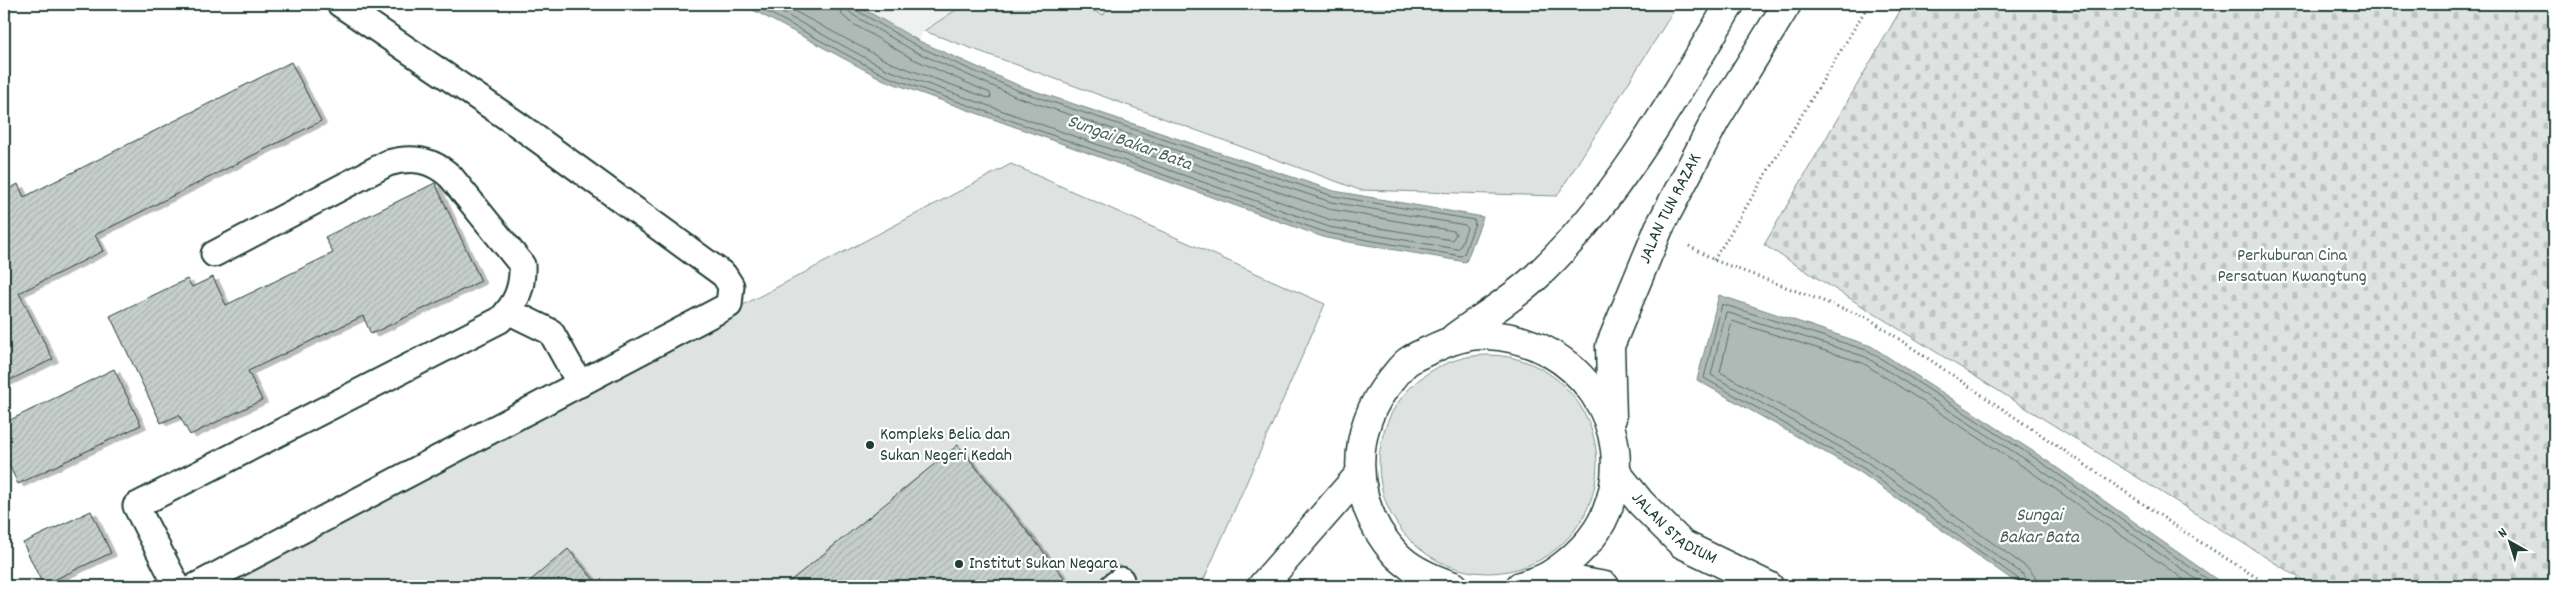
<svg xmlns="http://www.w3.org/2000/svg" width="2558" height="590" font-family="Dekko,sans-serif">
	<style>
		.built { fill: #eef1f0 }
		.green { fill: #dee3e2; stroke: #7e908b }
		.cemetery { fill: url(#cemetery-stones); stroke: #7e908b }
		.water { fill: #afbab7; stroke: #758883 }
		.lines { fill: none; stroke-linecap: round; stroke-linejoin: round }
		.shore { stroke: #596f68; stroke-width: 1 }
		.building { fill: url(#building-hatch); stroke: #1f3d34; filter: url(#shadow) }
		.lane-casing { stroke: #1f3d34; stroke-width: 29 }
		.secondary-casing { stroke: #1f3d34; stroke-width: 31 }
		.path { stroke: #1f3d34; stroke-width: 3; stroke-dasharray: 1 4; stroke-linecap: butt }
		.lane { stroke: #fff; stroke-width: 25 }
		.secondary { stroke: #fff; stroke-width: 28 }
		.poi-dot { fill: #1f3d34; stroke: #fff; stroke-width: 2 }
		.labels { text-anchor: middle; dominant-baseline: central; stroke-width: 4.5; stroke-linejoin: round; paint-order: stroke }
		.street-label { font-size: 18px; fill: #1f3d34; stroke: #fff }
		.park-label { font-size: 18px; fill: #455e57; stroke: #fff }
		.poi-label { font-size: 18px; fill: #1f3d34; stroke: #fff; text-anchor: start }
		.water-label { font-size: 19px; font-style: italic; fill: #4a625b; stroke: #fff }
	</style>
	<defs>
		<pattern id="cemetery-stones" width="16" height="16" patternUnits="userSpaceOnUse" patternTransform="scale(1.25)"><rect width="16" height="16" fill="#dee3e2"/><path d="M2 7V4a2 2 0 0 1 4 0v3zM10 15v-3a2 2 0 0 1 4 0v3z" fill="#bec4c2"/></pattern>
		<pattern id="building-hatch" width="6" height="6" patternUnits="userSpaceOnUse" patternTransform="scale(1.25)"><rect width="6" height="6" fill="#c7cfcc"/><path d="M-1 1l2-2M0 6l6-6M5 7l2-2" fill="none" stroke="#aab3b0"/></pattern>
		<filter id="shadow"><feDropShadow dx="5.5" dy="3" stdDeviation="0" flood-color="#0004"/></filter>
	</defs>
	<rect width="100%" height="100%" fill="#fff"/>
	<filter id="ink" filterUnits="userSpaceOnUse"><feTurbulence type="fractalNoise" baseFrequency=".02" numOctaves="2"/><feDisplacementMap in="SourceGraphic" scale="10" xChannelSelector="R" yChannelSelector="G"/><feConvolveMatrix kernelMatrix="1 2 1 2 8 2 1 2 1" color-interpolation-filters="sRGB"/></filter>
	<g filter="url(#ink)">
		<g class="built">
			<path d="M855,4H965L924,30L919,41Z"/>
			<path d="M1075,4H1108L1104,15Z"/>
		</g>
		<g class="green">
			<path d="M965,4H1075L1104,15L1108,4H1678L1557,196L1360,190L924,31Z"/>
			<path d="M1011,164L1325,304L1201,586H209Z"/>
			<circle cx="1488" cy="464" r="109"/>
		</g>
		<path class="cemetery" d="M1904,4H2554V586H2312L1764,245Z"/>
		<g class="water">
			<path d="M742,4H855L919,41L1020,86L1334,191L1483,217L1466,262L1326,238L884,80Z"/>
			<path d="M1719,295L1871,346L2037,454L2226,586H2021L1860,472L1697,380Z"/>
		</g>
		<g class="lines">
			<g class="shore">
				<path d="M753,4L886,76L1327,233L1461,256L1464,254L1475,223L1474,220L1333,196L1019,91L917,46L856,10L853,4"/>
				<path d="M766,4L888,70L1329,227L1457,249L1460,247L1467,228L1465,225L1331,202L1017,97L914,51L853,15L848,10L847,4"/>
				<path d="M781,4L891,63L988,98L991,97L990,93L911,58L850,22L842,15L840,4"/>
				<path d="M1117,138L1329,209L1454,231L1456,234L1452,240L1331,220L1116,143L1114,140Z"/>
				<path d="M2023,586L2020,580L1863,468L1704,378L1722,304L1869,351L2035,458L2217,586"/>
				<path d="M2029,586L2024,575L1867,462L1711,375L1726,312L1866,357L2031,463L2206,586"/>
				<path d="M2037,586L2035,577L2029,569L1871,456L1720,372L1732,321L1863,363L2027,469L2193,586"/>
			</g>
		</g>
		<g class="building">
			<path d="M291,62L321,121L95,235L103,251L19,293L53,359L4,383V192L18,184L24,197Z"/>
			<path d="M435,183L481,281L371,334L363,316L248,371L262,400L190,435L179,415L161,423L110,316L187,279L192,287L213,277L226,305L333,253L325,237Z"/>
			<path d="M114,369L141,425L18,484L4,454V423Z"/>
			<path d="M958,445L1066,580L1058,586H784Z"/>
			<path d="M91,511L111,553L43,585L23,543Z"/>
			<path d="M568,549L599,586H524Z"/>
		</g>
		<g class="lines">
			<defs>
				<g id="lane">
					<path d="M508,311L551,332L580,384"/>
					<path d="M177,586L136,506L500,320C516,304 523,288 522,265L451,177C432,159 412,156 388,163L214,254"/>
					<path d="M196,586L729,305L731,286L724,275L517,124L340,4"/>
					<path d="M1113,586L1121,580"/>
				</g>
				<g id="secondary">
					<path d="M1455,337C1482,317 1513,299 1537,276C1618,199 1674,98 1730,4"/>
					<path id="s1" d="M1612,418L1610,346L1659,228L1715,121L1787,4"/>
					<path id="s2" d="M1616,472L1641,503L1682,544L1769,586"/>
					<path d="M1550,576L1605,586"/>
					<path d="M1262,586L1359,475"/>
					<path d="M1454,586C1432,579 1408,569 1393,551C1350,502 1349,428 1392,379C1397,373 1403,364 1410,360C1416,356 1423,353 1430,350C1448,341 1467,334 1487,335C1578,339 1641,427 1606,513C1596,538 1573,560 1551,574C1543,580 1530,583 1520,586"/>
				</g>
			</defs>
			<use href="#lane" class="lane-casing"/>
			<use href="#secondary" class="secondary-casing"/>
			<g class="path">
				<path d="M1689,246L1714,260L1868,318L2189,535L2270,586"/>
				<path d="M1714,260L1869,4"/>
			</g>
			<use href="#lane" class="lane"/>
			<use href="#secondary" class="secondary"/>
		</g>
	</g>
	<g class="poi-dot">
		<circle cx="870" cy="445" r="5"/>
		<circle cx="959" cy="564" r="5"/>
	</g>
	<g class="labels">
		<g class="street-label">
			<text stroke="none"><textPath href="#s1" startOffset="222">JALAN TUN RAZAK</textPath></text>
			<text stroke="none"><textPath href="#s2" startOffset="82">JALAN STADIUM</textPath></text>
		</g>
		<g class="park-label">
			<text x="2292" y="256">Perkuburan Cina<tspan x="2292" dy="21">Persatuan Kwangtung</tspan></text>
		</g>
		<g class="poi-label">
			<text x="880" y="435">Kompleks Belia dan<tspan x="880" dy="21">Sukan Negeri Kedah</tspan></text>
			<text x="969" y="564">Institut Sukan Negara</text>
		</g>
		<g class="water-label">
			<text transform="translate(1129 144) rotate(20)">Sungai Bakar Bata</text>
			<text x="2039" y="516">Sungai<tspan x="2039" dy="22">Bakar Bata</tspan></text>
		</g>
	</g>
	<rect width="2558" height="590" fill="none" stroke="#fff" stroke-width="20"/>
	<rect x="10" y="10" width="2538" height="570" fill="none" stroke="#1f3d34" stroke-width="2" filter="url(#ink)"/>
	<g transform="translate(2510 542) rotate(321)" stroke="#ffffff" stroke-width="4" paint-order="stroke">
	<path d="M0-4L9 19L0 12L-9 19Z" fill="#1f3d34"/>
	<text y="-8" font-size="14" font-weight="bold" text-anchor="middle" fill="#1f3d34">N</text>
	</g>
</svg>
